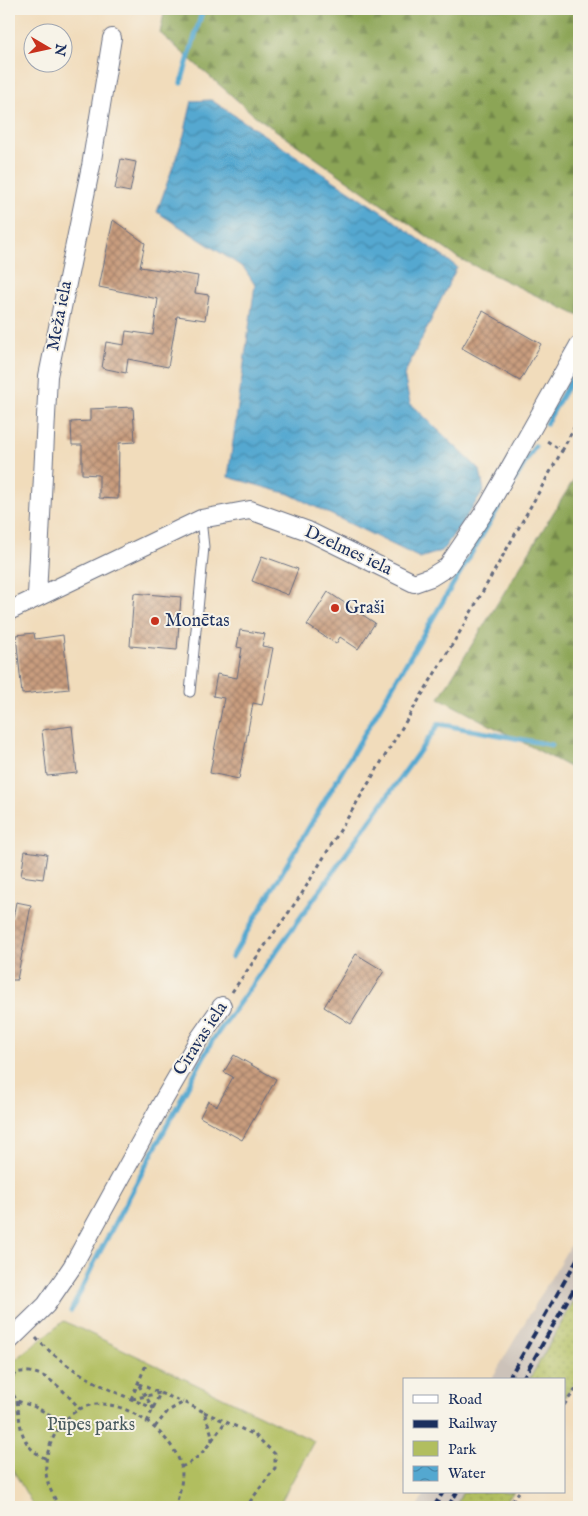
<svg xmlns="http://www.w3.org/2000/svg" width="588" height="1516" font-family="'IM FELL English',serif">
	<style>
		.railway { fill: #ccc2b9 }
		.grass { fill: url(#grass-dots); stroke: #66765e }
		.forest { fill: url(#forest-firs); stroke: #546a5a }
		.park { fill: #b1be5f; stroke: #66765e }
		.water { fill: url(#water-waves); stroke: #386c97 }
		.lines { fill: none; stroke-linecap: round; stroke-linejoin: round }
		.stream { stroke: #54a8d0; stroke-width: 5 }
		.building { fill: url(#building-cross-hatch) }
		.lane-casing { stroke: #666c7f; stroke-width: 11 }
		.street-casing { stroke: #666c7f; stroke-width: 20 }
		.path { stroke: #666c7f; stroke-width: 3; stroke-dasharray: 4 4; stroke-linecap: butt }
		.lane { stroke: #fff; stroke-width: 9 }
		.street { stroke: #fff; stroke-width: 18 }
		.rail { stroke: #1b2f5e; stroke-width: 4; stroke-dasharray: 8 4; stroke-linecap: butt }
		.poi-dot { fill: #c8321e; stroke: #f7f3e8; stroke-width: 2 }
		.labels { text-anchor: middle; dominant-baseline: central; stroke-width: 4; stroke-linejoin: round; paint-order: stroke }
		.street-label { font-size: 18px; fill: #1b2f5e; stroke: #f7f3e8 }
		.poi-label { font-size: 18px; fill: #1b2f5e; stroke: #f7f3e8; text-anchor: start }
		.park-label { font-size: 18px; fill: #485a5e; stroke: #f7f3e8 }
	</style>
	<defs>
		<pattern id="grass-dots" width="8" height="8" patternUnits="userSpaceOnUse" patternTransform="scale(1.25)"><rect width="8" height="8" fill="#b1be5f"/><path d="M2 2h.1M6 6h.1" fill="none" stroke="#8f9b52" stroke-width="1.8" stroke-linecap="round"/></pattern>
		<pattern id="forest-firs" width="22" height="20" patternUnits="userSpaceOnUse" patternTransform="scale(1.25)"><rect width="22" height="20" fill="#8ca556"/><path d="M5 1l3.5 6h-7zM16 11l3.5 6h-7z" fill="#72874a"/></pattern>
		<pattern id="water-waves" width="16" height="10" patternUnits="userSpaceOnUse" patternTransform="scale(1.25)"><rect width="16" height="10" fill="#54a8d0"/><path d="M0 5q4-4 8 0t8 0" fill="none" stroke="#4589ac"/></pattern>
		<pattern id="building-cross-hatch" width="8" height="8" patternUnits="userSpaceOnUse" patternTransform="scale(1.25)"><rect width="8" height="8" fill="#c99d7e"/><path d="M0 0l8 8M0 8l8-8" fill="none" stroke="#a2806a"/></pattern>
	</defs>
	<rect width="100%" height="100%" fill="#f7f3e8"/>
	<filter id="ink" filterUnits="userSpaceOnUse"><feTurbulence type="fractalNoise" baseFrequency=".02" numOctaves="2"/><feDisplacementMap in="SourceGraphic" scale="10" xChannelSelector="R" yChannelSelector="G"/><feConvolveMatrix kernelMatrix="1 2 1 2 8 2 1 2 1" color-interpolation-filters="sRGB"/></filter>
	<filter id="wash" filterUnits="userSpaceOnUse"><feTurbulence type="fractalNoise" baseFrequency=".0096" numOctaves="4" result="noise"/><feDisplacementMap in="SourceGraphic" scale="20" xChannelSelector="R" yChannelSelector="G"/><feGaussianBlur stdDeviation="1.12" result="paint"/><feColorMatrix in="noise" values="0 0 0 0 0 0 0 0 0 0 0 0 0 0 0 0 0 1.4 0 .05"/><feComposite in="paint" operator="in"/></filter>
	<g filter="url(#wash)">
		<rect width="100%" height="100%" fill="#f1dcbb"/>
		<g class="railway">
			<path d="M579,1230V1292L529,1380H491Z"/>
			<path d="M426,1492H463L455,1507H417Z"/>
		</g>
		<g class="grass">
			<path d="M579,1292V1378L564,1398V1380H529Z"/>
			<path d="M463,1492H514L501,1507H455Z"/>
		</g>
		<g class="forest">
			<path d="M165,9H579V316L458,258L254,115L160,33Z"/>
			<path d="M579,471V772L439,698Z"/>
		</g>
		<path class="park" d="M64,1321L314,1441L278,1507H34L9,1463V1365Z"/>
		<path class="water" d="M211,100L389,217L457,267L404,375L410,403L480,470L484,491L442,551L420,558L289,494L228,477L255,285L244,268L157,212L184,135L192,101Z"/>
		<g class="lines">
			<g class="stream">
				<path d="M181,83L203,9"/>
				<path d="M546,424L579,366"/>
				<path d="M232,957L535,446"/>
				<path d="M71,1311L95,1261L212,1041L439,724L552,745"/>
			</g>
		</g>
		<g id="blocks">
			<g class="building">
				<path d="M121,159L136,162L130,192L115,189Z"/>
				<path d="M113,220L145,243L140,267L198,276L195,293L209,295L205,320L177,316L168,367L128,359L126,373L102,368L106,342L124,345L126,331L153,335L158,299L99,287Z"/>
				<path d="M483,311L541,344L520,381L462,348Z"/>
				<path d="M133,407L135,442L119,443L118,499L99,498V475L82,474V445H72L71,422L90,421V409Z"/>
				<path d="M262,556L298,569L288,595L252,581Z"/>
				<path d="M328,592L375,623L358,649L340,637L336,644L307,625Z"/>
				<path d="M134,593L181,597L177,650L130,646Z"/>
				<path d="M240,630L265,634L262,646L273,648L262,705L253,703L239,779L210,773L224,698L213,696L217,674L237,678L242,648L237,647Z"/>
				<path d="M34,633L35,639L63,635L69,689L22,694L16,635Z"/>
				<path d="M72,726L77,773L47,776L42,730Z"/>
				<path d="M25,851L47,854L43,879L21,876Z"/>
				<path d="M16,902L31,905L17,980H9V917L13,918Z"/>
				<path d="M356,954L384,971L351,1024L324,1007Z"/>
				<path d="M234,1055L276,1079L242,1140L200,1117L208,1101L217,1106L233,1077L224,1072Z"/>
			</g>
		</g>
	</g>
	<g filter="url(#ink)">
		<use href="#blocks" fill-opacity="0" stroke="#666c7f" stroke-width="1"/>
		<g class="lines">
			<defs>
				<path id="lane" d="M190,692L204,547L201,519"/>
				<g id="street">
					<path d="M37,596L48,376L91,166L112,38"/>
					<path d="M9,611L201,519L250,510L308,531L414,583L431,577L447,567L489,505L579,345"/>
					<path d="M9,1341L46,1305L72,1267L163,1101L199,1039L222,1006"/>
				</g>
			</defs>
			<use href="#lane" class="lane-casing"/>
			<use href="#street" class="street-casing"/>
			<g class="path">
				<path d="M562,451L579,418"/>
				<path d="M232,992L301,895L461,630L562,451L544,439"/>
				<path d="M36,1338C68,1372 110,1391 153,1408L138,1384"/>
				<path d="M9,1383L15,1373C43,1366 63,1390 80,1409"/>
				<path d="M9,1388L17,1401L33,1406L64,1422"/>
				<path d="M131,1399L146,1365"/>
				<path d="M132,1399L160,1393L139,1384"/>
				<path d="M17,1401C21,1426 19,1447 47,1459"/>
				<path d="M564,1405L579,1385"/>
				<path d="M204,1412L255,1435L275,1454V1468L246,1507"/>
				<path d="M147,1422L160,1393L183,1402"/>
				<path d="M155,1427L168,1411L184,1402L204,1412L211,1432L212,1440C204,1452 194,1462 181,1467"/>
				<path d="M212,1440L226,1421"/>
				<path d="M59,1507C55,1498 49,1489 47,1479C40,1449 64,1406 97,1404C129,1402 173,1435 181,1466C184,1479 179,1495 175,1507"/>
				<path d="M507,1507L519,1492"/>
			</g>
			<use href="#lane" class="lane"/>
			<use href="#street" class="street"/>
			<g class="rail">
				<path d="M508,1380L579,1256"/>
				<path d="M522,1380L579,1280"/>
				<path d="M434,1507L443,1492"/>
				<path d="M448,1507L457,1492"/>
			</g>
		</g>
	</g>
	<g class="poi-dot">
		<circle cx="335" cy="608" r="5"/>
		<circle cx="155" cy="621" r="5"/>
	</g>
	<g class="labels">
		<g class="street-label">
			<text transform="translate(60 316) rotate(-79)">Meža iela</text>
			<text transform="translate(348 551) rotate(25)">Dzelmes iela</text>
			<text transform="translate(201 1039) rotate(-57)">Cīravas iela</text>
		</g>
		<g class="poi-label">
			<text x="345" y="608">Graši</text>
			<text x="165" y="621">Monētas</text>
		</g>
		<g class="park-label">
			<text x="91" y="1425">Pūpes parks</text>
		</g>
	</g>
	<rect width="588" height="1516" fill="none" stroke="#f7f3e8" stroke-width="30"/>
	<rect x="403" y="1378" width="162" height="115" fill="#f7f3e8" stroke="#9fa5b1"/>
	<rect x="413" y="1395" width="25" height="8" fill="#ffffff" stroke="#9fa5b1"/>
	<text x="448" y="1404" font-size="15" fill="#1b2f5e">Road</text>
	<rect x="413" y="1420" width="25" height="8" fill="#1b2f5e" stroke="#9fa5b1"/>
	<text x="448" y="1428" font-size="15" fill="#1b2f5e">Railway</text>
	<rect x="413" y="1441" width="25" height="15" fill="#b1be5f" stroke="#9fa5b1"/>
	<text x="448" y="1454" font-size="15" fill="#1b2f5e">Park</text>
	<rect x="413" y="1466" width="25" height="15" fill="url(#water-waves)" stroke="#9fa5b1"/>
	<text x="448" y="1478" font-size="15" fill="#1b2f5e">Water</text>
	<g transform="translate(48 48) rotate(99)"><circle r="24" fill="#f7f3e8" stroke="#9fa5b1"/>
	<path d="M0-4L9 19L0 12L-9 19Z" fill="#c8321e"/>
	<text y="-8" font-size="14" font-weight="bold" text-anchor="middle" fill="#1b2f5e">N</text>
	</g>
</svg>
